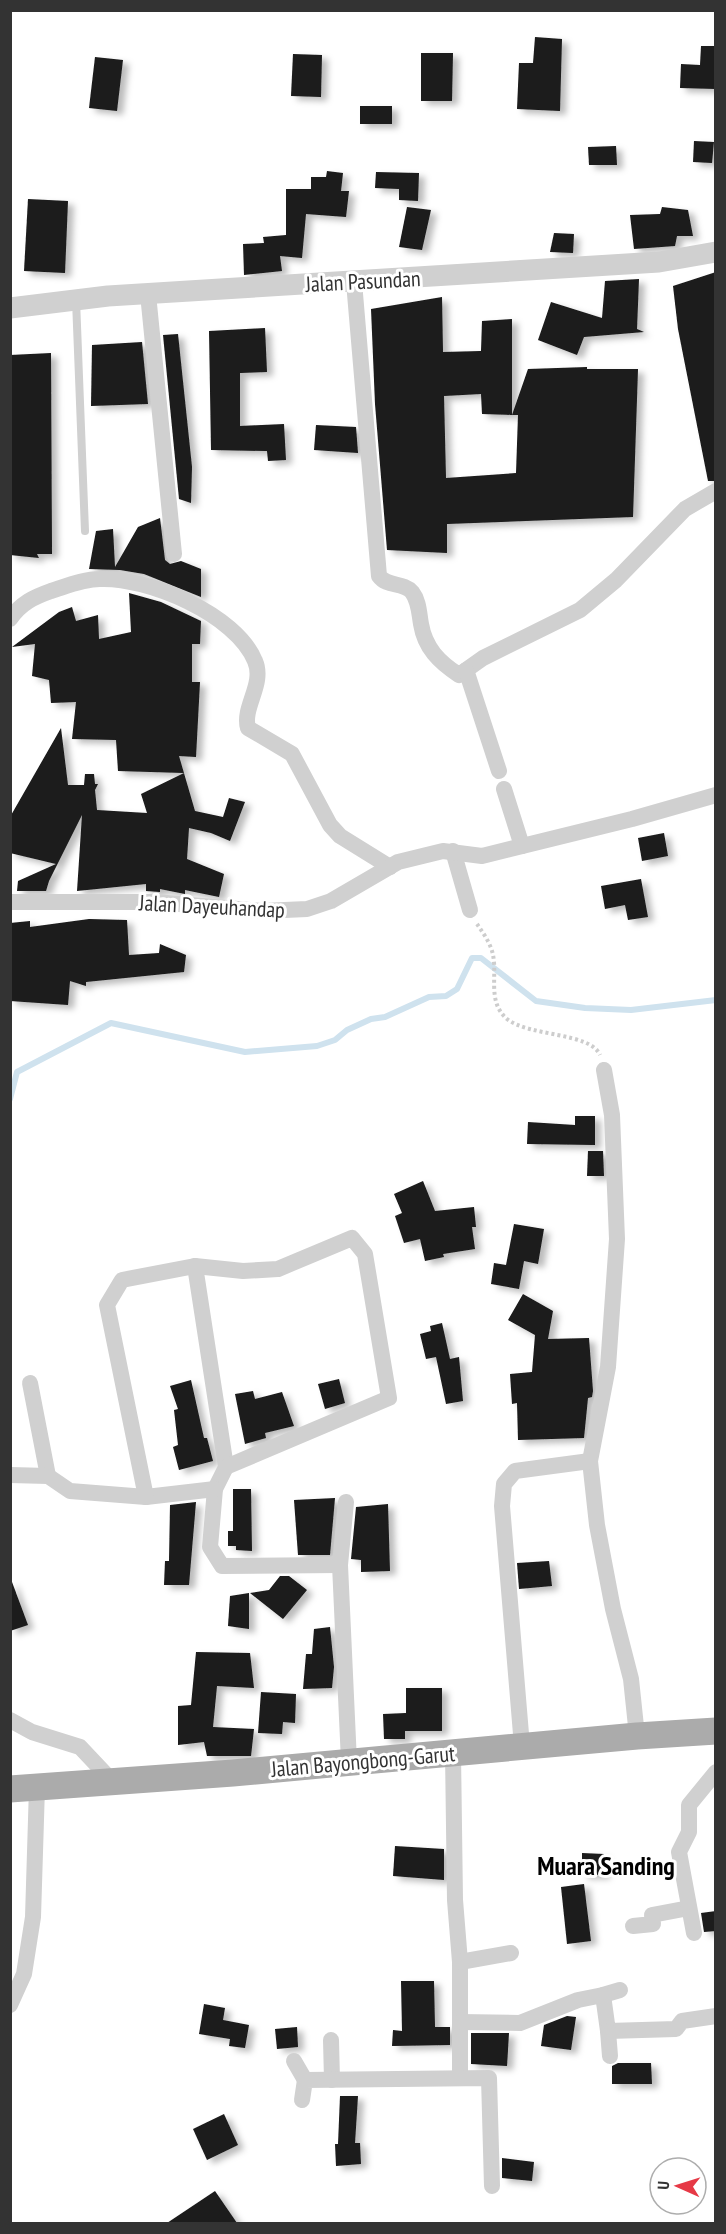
<svg xmlns="http://www.w3.org/2000/svg" width="726" height="2234" font-family="'PT Sans Narrow',sans-serif">
	<style>
		.lines { fill: none; stroke-linecap: round; stroke-linejoin: round }
		.stream { stroke: #cfe2ee; stroke-width: 6 }
		.building { fill: #1a1a1a; fill-rule: evenodd; filter: url(#shadow) }
		.path { stroke: #cdcdcd; stroke-width: 4; stroke-dasharray: 3 3; stroke-linecap: butt }
		.service { stroke: #d0d0d0; stroke-width: 8 }
		.minor { stroke: #d0d0d0; stroke-width: 16 }
		.tertiary { stroke: #d0d0d0; stroke-width: 21 }
		.primary { stroke: #ababab; stroke-width: 27 }
		.labels { text-anchor: middle; dominant-baseline: central; stroke-width: 6; stroke-linejoin: round; paint-order: stroke }
		.street-label { font-size: 22px; fill: #333; stroke: #fff }
		.quarter-label { font-size: 26px; font-weight: bold; fill: #000; stroke: #fff }
	</style>
	<defs>
		<filter id="shadow"><feDropShadow dx="6" dy="4" stdDeviation="3" flood-color="#0004"/></filter>
	</defs>
	<rect width="100%" height="100%" fill="#fff"/>
	<g class="lines">
		<path class="stream" d="M10,1099L17,1072L111,1023L245,1052L317,1046L335,1040L347,1030L371,1019L385,1017L429,997L446,996L457,989L472,958H481L536,1001L585,1008L631,1010L716,1000"/>
	</g>
	<g class="building">
		<path d="M535,37L562,39L560,111L517,109L519,63H533Z"/>
		<path d="M701,46H716V89L680,88L681,64L700,65Z"/>
		<path d="M421,53H453L452,101H421Z"/>
		<path d="M293,54L322,55L321,97L291,96Z"/>
		<path d="M95,57L123,60L117,111L89,108Z"/>
		<rect x="360" y="106" width="32" height="18"/>
		<path d="M694,141L714,142L712,163L693,162Z"/>
		<path d="M616,146L617,165H589L588,147Z"/>
		<path d="M327,171L343,173L341,191H349L346,217L306,214L302,258L280,256L282,271L244,275L243,244L264,243L263,237L286,235V189H311V177H326Z"/>
		<path d="M376,172L419,173L418,201L399,200V189L375,188Z"/>
		<path d="M28,199L68,201L65,273L24,271Z"/>
		<path d="M407,207L431,210L422,250L399,247Z"/>
		<path d="M662,207L688,210L693,236H677L675,246L634,249L630,215L660,214Z"/>
		<path d="M554,233L574,234L573,253L550,252Z"/>
		<path d="M716,272V481H708L678,329L673,286Z"/>
		<path d="M639,279L637,329L644,332L584,337L577,355L538,340L551,302L602,318L605,281Z"/>
		<path d="M442,297L443,352L481,351L482,321L512,319V415L528,369L587,367V369H638L633,517L447,524V553L387,550L375,404L371,309ZM481,394L482,414L518,415L516,473L446,478L444,396Z"/>
		<path d="M265,328L267,372L240,373V426L284,424L286,460L268,461L267,451L211,450L209,331Z"/>
		<path d="M178,334L192,467L191,503L179,499L163,335Z"/>
		<path d="M142,342L148,404L91,406L92,345Z"/>
		<path d="M51,353L52,554H37L39,558L10,555V355Z"/>
		<path d="M316,425L356,427L358,453L314,450Z"/>
		<path d="M160,518L165,560L170,564L181,561L201,569V597L144,574L120,570L89,569L96,531L113,529L115,567L138,527Z"/>
		<path d="M129,593L161,602L201,621L200,644H192V682H200L196,757L179,756L195,811L223,817L229,798L245,802L230,841L211,833L189,828L187,859L224,874L219,897L185,890V894L160,889V892L146,891V884L77,891L82,815L49,881L46,891H17L18,881L56,864L10,853V817L61,728L68,785H84L85,774H94L95,784H98L95,790L97,810L147,813L141,794L184,773L118,771L116,740L72,739L76,702L51,703L49,680L32,676L35,644L12,647L59,612L72,607L76,621L98,615L99,639L131,632Z"/>
		<path d="M664,833L668,856L642,861L638,838Z"/>
		<path d="M641,879L648,917L628,920L625,905L605,909L601,886Z"/>
		<path d="M89,919L127,920L129,955L159,953L160,944L186,955L184,972L86,982V986L70,981L68,1005L10,1001V923L30,921V927Z"/>
		<path d="M575,1116H595V1145L527,1144L528,1122L575,1125Z"/>
		<path d="M588,1151H603L604,1176H587Z"/>
		<path d="M423,1181L435,1211L474,1207L476,1227H472L475,1249L443,1254L444,1257L425,1261L420,1239L404,1243L395,1216L402,1213L394,1194Z"/>
		<path d="M514,1224L544,1229L538,1264L524,1261L519,1289L491,1284L494,1263L506,1265Z"/>
		<path d="M523,1294L553,1311L548,1339L589,1338L593,1391L592,1397L588,1398L584,1438L518,1440L517,1403L512,1404L510,1374L532,1372L535,1335L508,1320Z"/>
		<path d="M442,1323L450,1359L459,1357L463,1401L446,1404L436,1357L426,1359L420,1334L431,1331L430,1326Z"/>
		<path d="M339,1379L345,1403L325,1409L318,1384Z"/>
		<path d="M191,1380L204,1438H207L213,1461L179,1470L173,1447L178,1445L174,1410L178,1409L170,1386Z"/>
		<path d="M253,1391L255,1399L282,1392L294,1426L265,1433L266,1438L245,1444L235,1394Z"/>
		<path d="M233,1489H251L252,1551L236,1550V1546H228V1531H233Z"/>
		<path d="M335,1498L330,1555H298L294,1500Z"/>
		<path d="M196,1502L189,1585H164L165,1561H169L170,1505Z"/>
		<path d="M388,1504L390,1571L361,1572V1560L351,1559L356,1507Z"/>
		<path d="M549,1561L552,1586L519,1589L517,1563Z"/>
		<path d="M280,1576H289L307,1590L283,1619L250,1593L269,1590Z"/>
		<path d="M12,1582L28,1625L10,1631V1583Z"/>
		<path d="M249,1593V1629L228,1626L230,1596Z"/>
		<path d="M330,1627L334,1667L332,1688L303,1689L306,1654H312L314,1629Z"/>
		<path d="M196,1652L250,1653L254,1688L217,1686L213,1727L254,1729L251,1756H207L204,1742L178,1745V1706L191,1705Z"/>
		<path d="M406,1688H442V1731H405V1739H384L383,1714L406,1713Z"/>
		<path d="M261,1692L296,1694L295,1723L283,1722L282,1734L258,1733Z"/>
		<path d="M395,1846L444,1849V1880L393,1876Z"/>
		<path d="M582,1853L604,1854V1875H582Z"/>
		<path d="M584,1884L591,1941L567,1944L561,1887Z"/>
		<path d="M716,1911V1931L704,1932L701,1913Z"/>
		<path d="M401,1981H434L435,2027H450V2045L392,2046L393,2030L402,2031Z"/>
		<path d="M204,2004L225,2008L223,2020L249,2025L245,2048L229,2046L230,2039L199,2034Z"/>
		<path d="M567,2016L576,2017L571,2050L541,2046L544,2025Z"/>
		<path d="M297,2027L298,2047L277,2049L275,2029Z"/>
		<path d="M471,2033H509L507,2066L471,2064Z"/>
		<path d="M618,2063H651L652,2084H612V2066Z"/>
		<path d="M340,2096H358L355,2143H360L361,2164L336,2166L335,2144H338Z"/>
		<path d="M224,2114L238,2145L207,2160L193,2129Z"/>
		<path d="M502,2158L534,2162L532,2181L502,2178Z"/>
		<path d="M215,2191L237,2223H167Z"/>
	</g>
	<g class="lines">
		<path class="path" d="M477,924C482,931 488,940 491,948C500,971 485,1000 507,1019C530,1037 590,1032 600,1055"/>
		<path class="service" d="M76,300L85,531"/>
		<g class="minor">
			<path d="M354,282L379,576C387,587 403,582 412,592C419,601 419,613 421,624C425,648 439,662 459,675L483,658L580,610L616,580L685,509L716,491"/>
			<path d="M148,294L174,554"/>
			<path d="M10,619C21,603 34,597 51,591C67,586 83,579 100,579C147,577 236,614 255,661C265,684 242,707 248,728L292,754L330,825L340,836L390,867"/>
			<path d="M466,670L499,771"/>
			<path d="M504,789L522,846"/>
			<path d="M453,851L470,910"/>
			<path d="M10,902H155L262,911L307,909L331,901L398,862L443,851L482,856L632,819L716,795"/>
			<path d="M604,1070L612,1115L617,1239L608,1367L590,1461L597,1525L613,1609L631,1679L637,1736"/>
			<path d="M195,1266L226,1467L215,1489L210,1547L222,1566L340,1565"/>
			<path d="M30,1383L48,1476"/>
			<path d="M10,1475L48,1476L70,1491L146,1497L215,1489"/>
			<path d="M146,1497L107,1305L122,1280L195,1266L243,1271L278,1269L352,1238L365,1254L389,1398L226,1467"/>
			<path d="M346,1502L340,1565L349,1762"/>
			<path d="M10,1720L32,1732L80,1747L113,1782"/>
			<path d="M522,1746L502,1506L504,1484L515,1471L590,1461"/>
			<path d="M453,1753L455,1900L460,1962V2078"/>
			<path d="M633,1926L653,1924L652,1915L689,1908"/>
			<path d="M694,1933L679,1852L689,1832V1805L716,1772"/>
			<path d="M460,1962L511,1953"/>
			<path d="M603,1995L620,1990"/>
			<path d="M10,2005L24,1974L33,1917L37,1787"/>
			<path d="M460,2022L520,2023L578,2000L603,1995L608,2031L676,2029L682,2021L716,2016"/>
			<path d="M608,2031L610,2056"/>
			<path d="M331,2040L332,2080"/>
			<path d="M294,2061L305,2080"/>
			<path d="M302,2100L305,2080L489,2078L492,2186"/>
		</g>
		<path class="tertiary" d="M10,308L108,296L659,262L716,252"/>
		<path class="primary" d="M10,1789L233,1773L637,1736L716,1731"/>
	</g>
	<g class="labels">
		<g class="street-label">
			<text transform="translate(363 281) rotate(-3)">Jalan Pasundan</text>
			<text transform="translate(212 906) rotate(3)">Jalan Dayeuhandap</text>
			<text transform="translate(363 1761) rotate(-5)">Jalan Bayongbong-Garut</text>
		</g>
		<g class="quarter-label">
			<text x="606" y="1865">Muara Sanding</text>
		</g>
	</g>
	<rect width="726" height="2234" fill="none" stroke="#333333" stroke-width="24"/>
	<g transform="translate(678 2186) rotate(273)"><circle r="28" fill="#ffffff" stroke="#adadad" stroke-width="1.5"/>
	<path d="M0-4.5L10 22L0 15L-10 22Z" fill="#e63946"/>
	<text y="-9" font-size="16" font-weight="bold" text-anchor="middle" fill="#333333">U</text>
	</g>
</svg>
